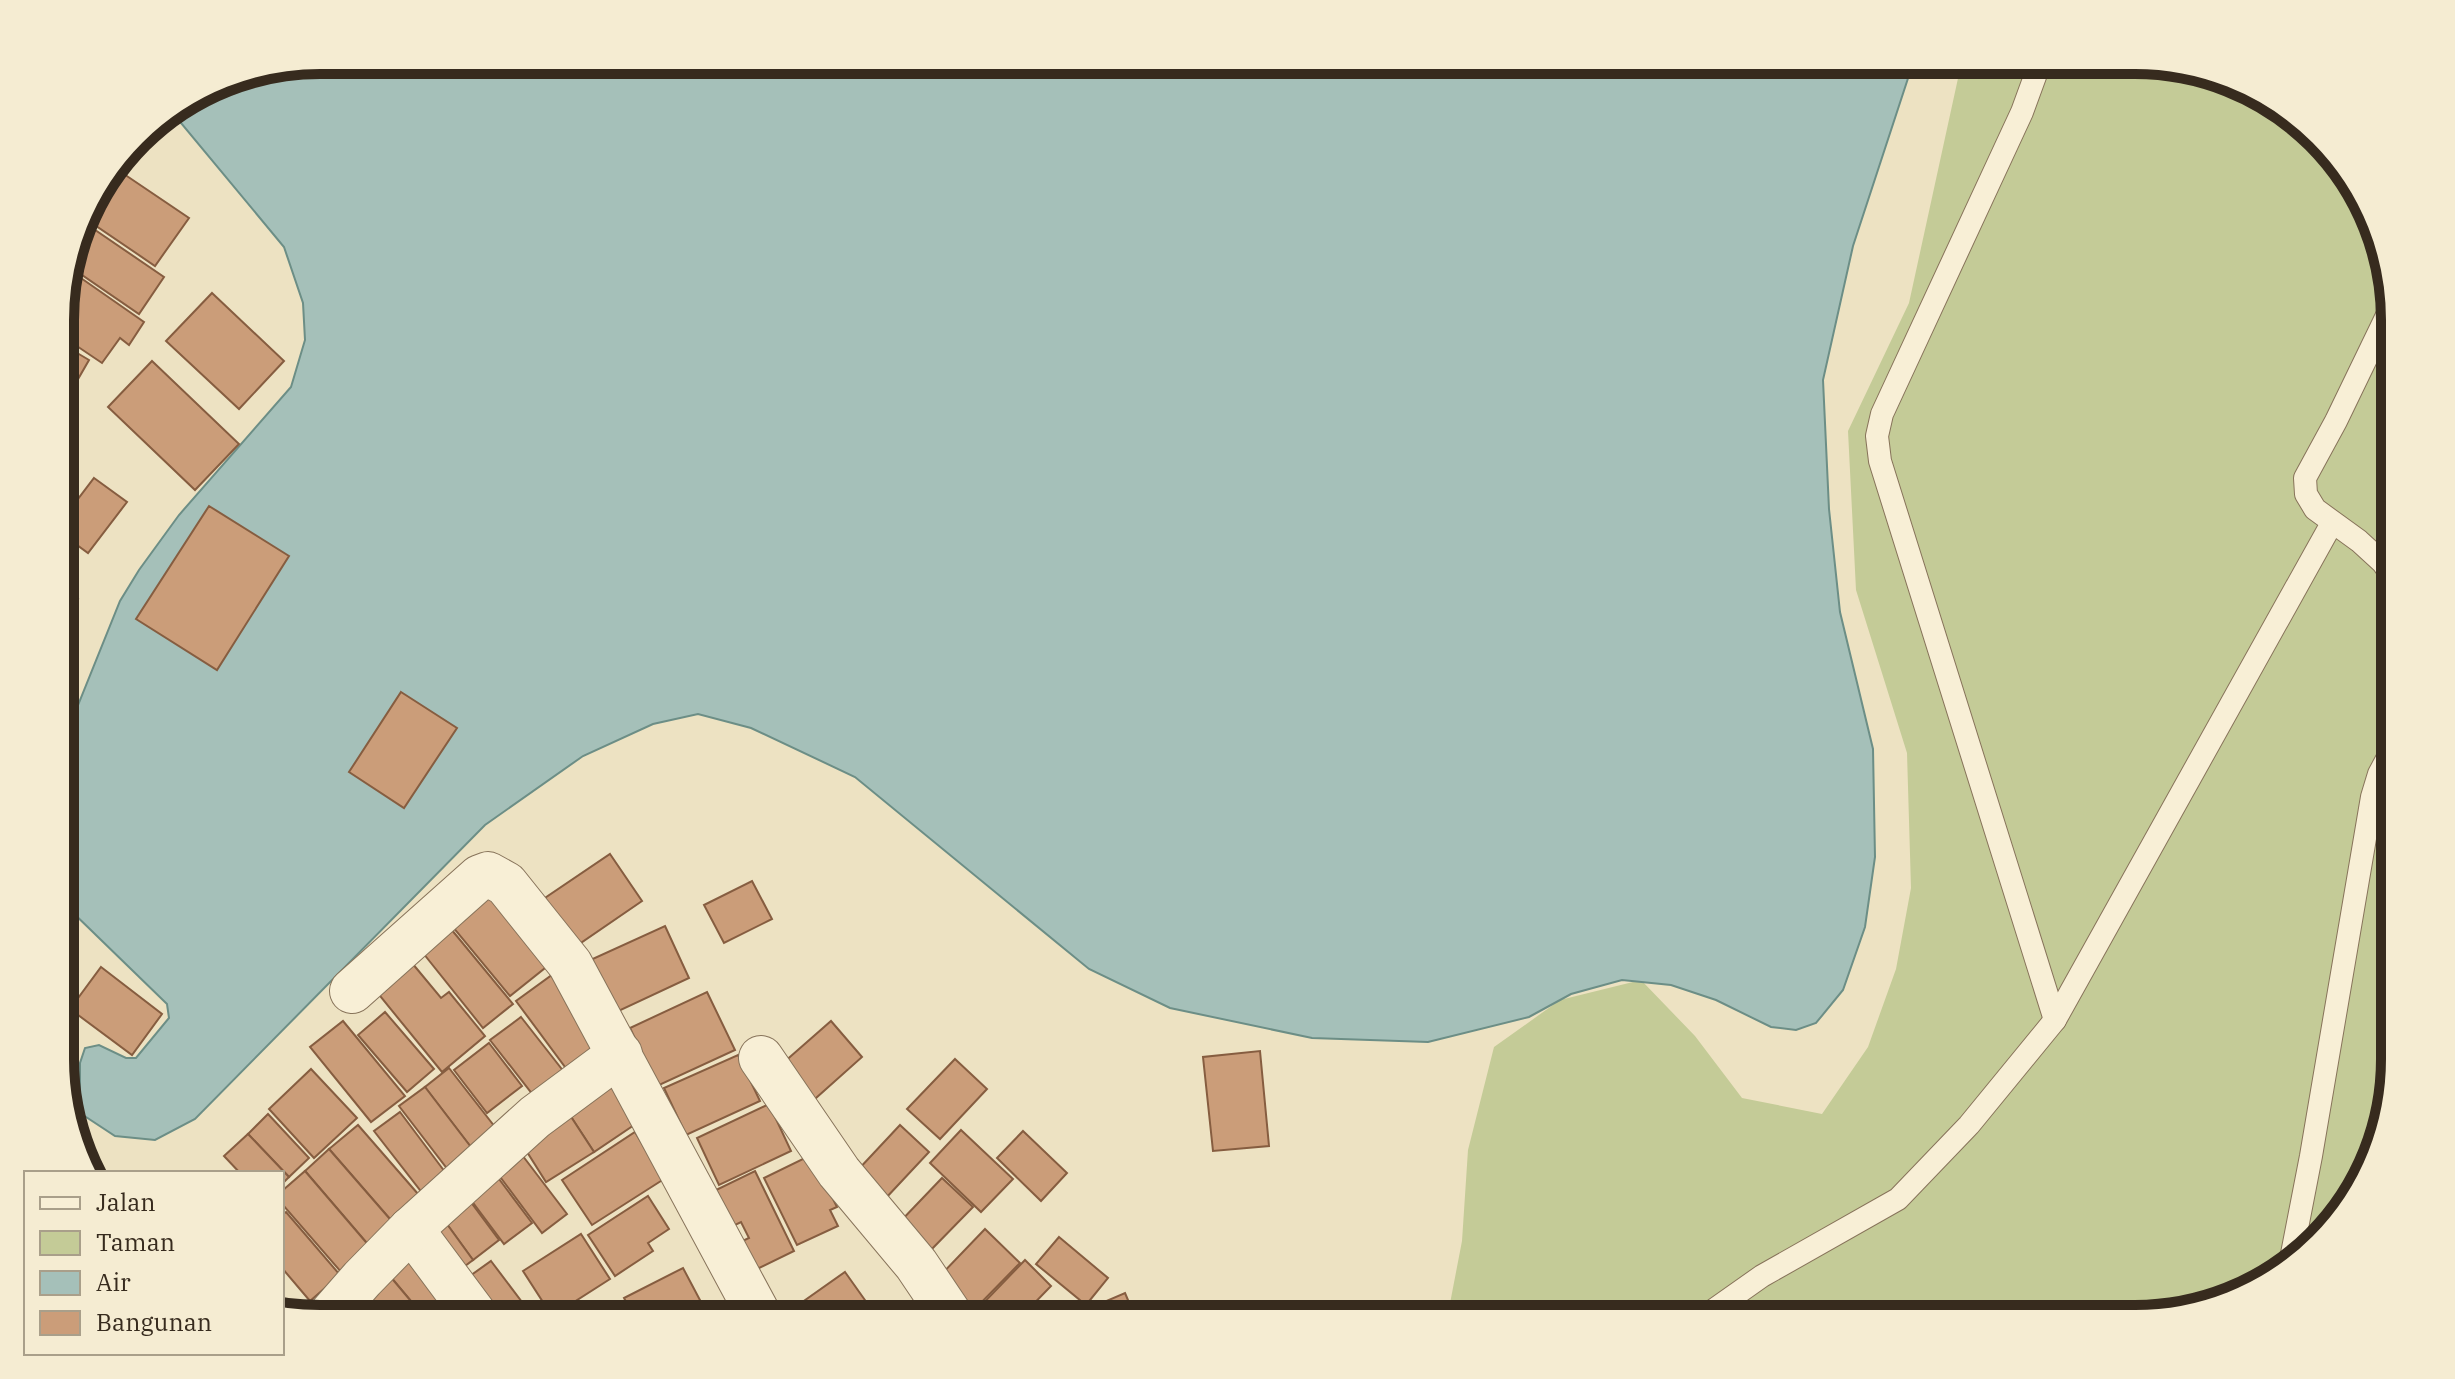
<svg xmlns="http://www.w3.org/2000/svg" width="2455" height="1379" font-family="'IBM Plex Serif',serif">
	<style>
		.green { fill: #c4cb97 }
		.water { fill: #a5c0b9; stroke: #6c8e86; stroke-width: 2 }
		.building { fill: #cb9d79; stroke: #865d40; stroke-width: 2 }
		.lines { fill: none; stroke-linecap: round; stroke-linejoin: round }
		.service-casing { stroke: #87735a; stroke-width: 24 }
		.minor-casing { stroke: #87735a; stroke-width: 46 }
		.service { stroke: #f8efd6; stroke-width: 22 }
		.minor { stroke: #f8efd6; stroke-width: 44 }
		.rim { fill: none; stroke: #372b1e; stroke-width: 10 }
	</style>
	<rect width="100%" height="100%" fill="#ede2c2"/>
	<path class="green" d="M1962,60H2135L2264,95L2351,176L2394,303V1075L2360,1188L2279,1275L2151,1318L1447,1319L1462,1241L1468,1150L1494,1047L1560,1000L1641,980L1695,1036L1742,1098L1822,1114L1868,1047L1896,969L1911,888L1907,753L1856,590L1848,431L1909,303Z"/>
	<path class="water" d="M320,60H1914L1853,246L1823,380L1829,509L1840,612L1873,749L1875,857L1865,927L1843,990L1816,1023L1796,1030L1771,1027L1716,1000L1671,985L1622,980L1571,994L1529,1017L1428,1042L1312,1038L1170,1008L1089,969L855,777L751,728L698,714L653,724L583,756L485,825L195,1119L155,1140L115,1136L80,1113V1063L85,1048L99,1045L126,1058H136L169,1018L167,1004L62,902V858L77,830L62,816V745L120,601L139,570L179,515L291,387L305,340L303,303L284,247L171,111L221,80Z"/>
	<g class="building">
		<path d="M115,168L189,218L155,266L83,217L87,205Z"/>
		<path d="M82,221L164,277L139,314L69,266Z"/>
		<path d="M68,269L144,322L129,345L120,338L102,363L62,336V287Z"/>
		<path d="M212,293L284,361L239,409L166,341Z"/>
		<path d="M62,344L89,360L62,407Z"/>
		<path d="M152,361L239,444L195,490L108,407Z"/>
		<path d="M94,478L127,502L88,553L62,534V520Z"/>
		<path d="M209,506L289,556L217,670L136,619Z"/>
		<path d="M62,589L78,599L62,626Z"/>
		<path d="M401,692L457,728L404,808L349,772Z"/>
		<path d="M610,854L642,901L569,951L536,904Z"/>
		<path d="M752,881L772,919L724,943L704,905Z"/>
		<path d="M498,889L555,960L510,996L452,926Z"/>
		<path d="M665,926L689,978L610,1015L586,962Z"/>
		<path d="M451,929L513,1004L483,1028L423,953Z"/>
		<path d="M412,963L441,998L449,992L485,1036L442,1072L376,991Z"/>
		<path d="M101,967L162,1014L132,1055L70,1009Z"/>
		<path d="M556,972L610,1045L571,1075L516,1001Z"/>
		<path d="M707,992L735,1050L657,1086L630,1028Z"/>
		<path d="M385,1012L434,1069L407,1092L358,1035Z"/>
		<path d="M521,1017L568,1077L537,1100L490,1040Z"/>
		<path d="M343,1021L405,1096L371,1122L310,1047Z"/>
		<path d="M831,1021L862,1057L807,1106L775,1070Z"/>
		<path d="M489,1043L522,1086L487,1113L454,1070Z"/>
		<path d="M1260,1051L1269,1146L1213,1151L1203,1057Z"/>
		<path d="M738,1055L760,1101L686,1135L664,1088Z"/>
		<path d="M955,1059L987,1089L940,1139L907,1109Z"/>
		<path d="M62,1060L77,1071L62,1091Z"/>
		<path d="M449,1068L502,1136L477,1155L425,1087Z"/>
		<path d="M311,1069L357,1118L314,1158L269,1109Z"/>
		<path d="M614,1074L643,1119L594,1152L564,1106Z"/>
		<path d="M425,1087L477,1155L452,1175L399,1106Z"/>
		<path d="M769,1104L791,1151L719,1185L697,1138Z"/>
		<path d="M564,1106L594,1152L546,1182L517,1136Z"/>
		<path d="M400,1112L451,1180L427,1199L374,1131Z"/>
		<path d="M268,1114L309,1158L289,1177L248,1134Z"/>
		<path d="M358,1125L425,1202L396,1226L329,1149Z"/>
		<path d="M900,1125L929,1152L885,1199L856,1172Z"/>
		<path d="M961,1130L1013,1179L981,1212L930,1163Z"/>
		<path d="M1023,1131L1067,1173L1041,1201L997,1158Z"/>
		<path d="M635,1132L664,1179L592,1225L562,1180Z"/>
		<path d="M248,1134L289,1177L282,1184V1173H240L224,1156Z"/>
		<path d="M516,1147L567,1214L542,1233L492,1166Z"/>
		<path d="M329,1149L396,1226L371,1248L305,1171Z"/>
		<path d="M811,1155L837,1207L830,1210L838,1226L797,1245L764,1178Z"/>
		<path d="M490,1167L532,1223L504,1244L462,1188Z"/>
		<path d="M305,1171L371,1248L342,1273L282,1204V1191Z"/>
		<path d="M755,1171L794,1251L751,1272L738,1243L749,1238L741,1222L731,1227L714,1191Z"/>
		<path d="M942,1178L973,1207L926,1255L896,1226Z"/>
		<path d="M648,1196L669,1229L648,1243L653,1251L615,1276L588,1235Z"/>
		<path d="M470,1201L499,1240L473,1260L444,1220Z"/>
		<path d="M286,1212L340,1275L310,1301L282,1268V1215Z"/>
		<path d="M444,1220L473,1260L453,1275L423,1236Z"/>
		<path d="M985,1229L1020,1263L970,1314L936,1280Z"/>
		<path d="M581,1234L610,1279L552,1316L523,1271Z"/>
		<path d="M1059,1237L1108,1278L1086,1305L1036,1264Z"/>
		<path d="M418,1251L477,1319H426L389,1275Z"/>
		<path d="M1025,1260L1051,1286L1019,1319H968Z"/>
		<path d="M491,1261L525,1306L508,1319H488L460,1283Z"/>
		<path d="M683,1268L710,1319H635L624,1298Z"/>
		<path d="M845,1272L872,1310L860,1319H812L801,1303Z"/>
		<path d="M389,1275L426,1319H362L351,1307Z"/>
		<path d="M1125,1293L1136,1319H1086L1083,1311Z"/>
		<path d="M926,1300L939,1319H899Z"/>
		<path d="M883,1309L890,1319H869Z"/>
	</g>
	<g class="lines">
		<defs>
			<g id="service">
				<path d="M2041,60L2022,112L1882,414L1877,436L1880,461L2055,1020"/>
				<path d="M2394,301L2336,421L2305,478L2306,494L2315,509L2359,541L2383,563L2394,579"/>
				<path d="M2290,1264L2311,1156L2372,797L2379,774L2394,746"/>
				<path d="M1701,1319L1762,1276L1898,1199L1969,1125L2055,1020L2332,523"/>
			</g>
			<g id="minor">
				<path d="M352,991L480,877L488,874L506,884L570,964L761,1319"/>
				<path d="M761,1058L839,1172L916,1264L953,1319"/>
				<path d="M411,1229L478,1319"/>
				<path d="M327,1319L362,1279L411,1229L535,1117L620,1054"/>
			</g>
		</defs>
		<use href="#service" class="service-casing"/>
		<use href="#minor" class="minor-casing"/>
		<use href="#service" class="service"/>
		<use href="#minor" class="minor"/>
	</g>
	<path d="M0 0H2455V1379H0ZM320 74H2135A246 246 0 0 1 2381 320V1059A246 246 0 0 1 2135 1305H320A246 246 0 0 1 74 1059V320A246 246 0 0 1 320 74Z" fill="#f5ecd2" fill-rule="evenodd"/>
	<path class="rim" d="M320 74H2135A246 246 0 0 1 2381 320V1059A246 246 0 0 1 2135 1305H320A246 246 0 0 1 74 1059V320A246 246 0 0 1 320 74Z"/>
	<rect x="24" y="1171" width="260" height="184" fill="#f5ecd2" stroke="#a99f8a" stroke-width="2"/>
	<rect x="40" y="1197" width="40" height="12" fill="#f8efd6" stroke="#a99f8a" stroke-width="2"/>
	<text x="96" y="1211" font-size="24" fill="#372b1e">Jalan</text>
	<rect x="40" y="1231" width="40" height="24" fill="#c4cb97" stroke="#a99f8a" stroke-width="2"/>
	<text x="96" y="1251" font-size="24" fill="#372b1e">Taman</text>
	<rect x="40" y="1271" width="40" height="24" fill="#a5c0b9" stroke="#a99f8a" stroke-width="2"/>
	<text x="96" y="1291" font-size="24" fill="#372b1e">Air</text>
	<rect x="40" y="1311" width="40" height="24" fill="#cb9d79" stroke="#a99f8a" stroke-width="2"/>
	<text x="96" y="1331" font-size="24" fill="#372b1e">Bangunan</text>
</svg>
